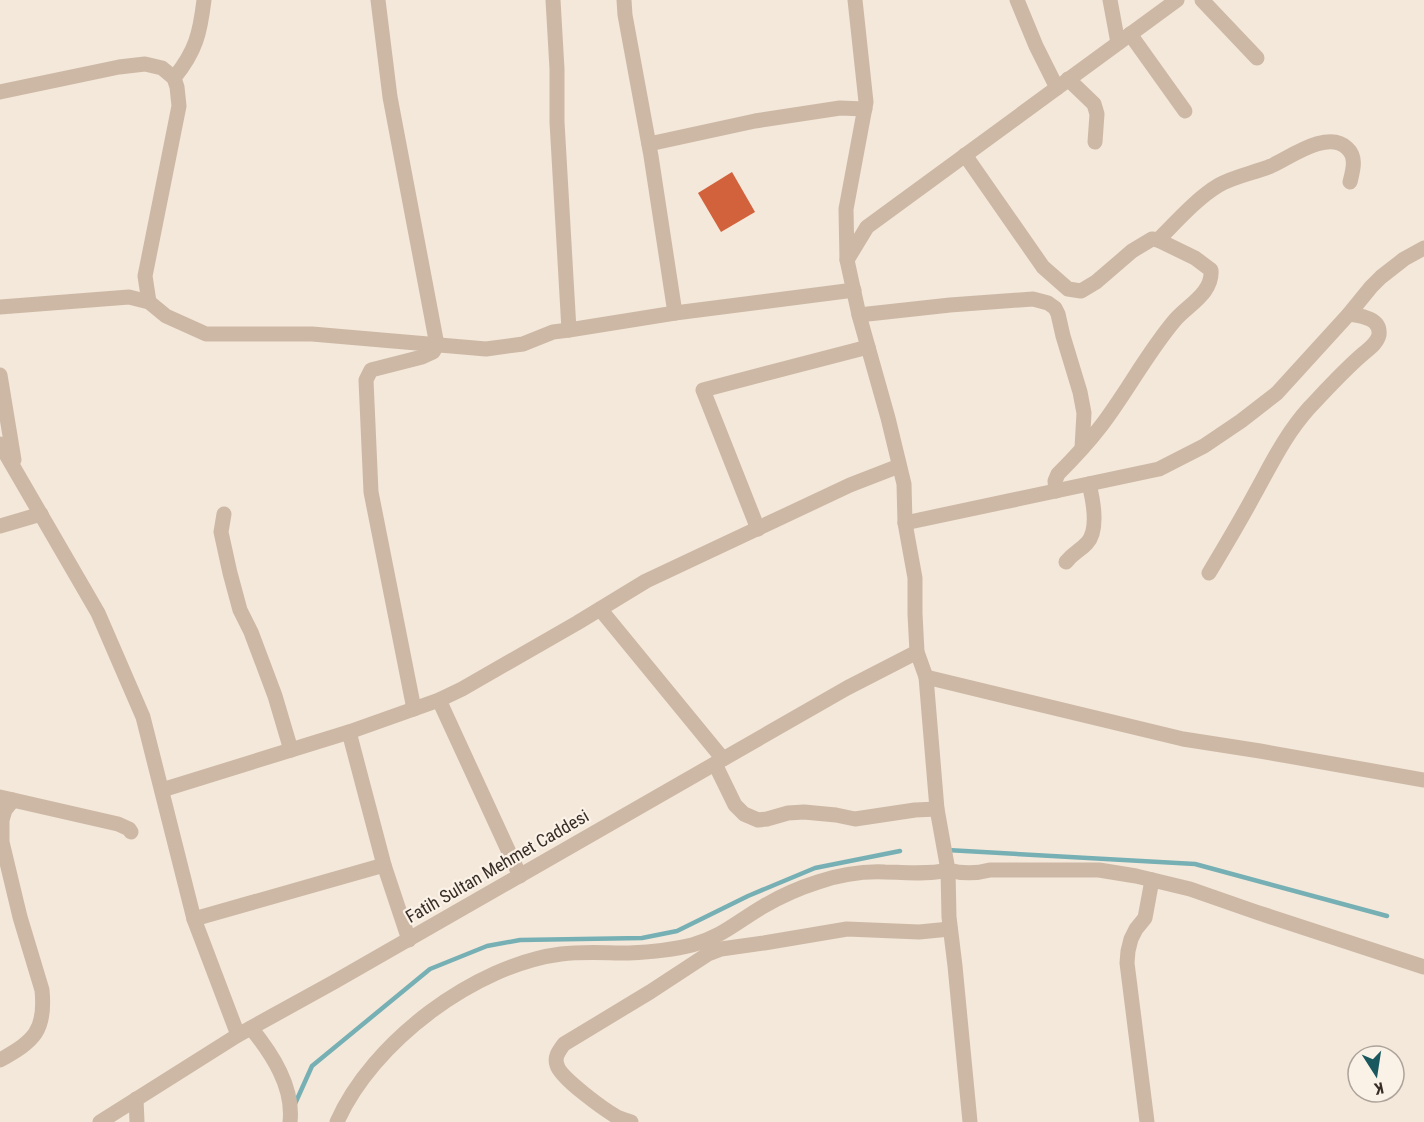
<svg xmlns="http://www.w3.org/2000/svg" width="1424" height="1122" font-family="'Roboto Condensed',sans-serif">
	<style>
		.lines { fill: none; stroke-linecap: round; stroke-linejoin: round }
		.stream { stroke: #76b0b4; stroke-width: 4.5 }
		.building { fill: #d1623b }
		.minor { stroke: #cdb8a5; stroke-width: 15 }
		.labels { text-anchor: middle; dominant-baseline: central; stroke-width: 4.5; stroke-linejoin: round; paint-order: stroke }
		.street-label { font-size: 18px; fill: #382d27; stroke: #fbf2e7 }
	</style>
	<rect width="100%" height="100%" fill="#f4e8da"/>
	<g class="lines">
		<g class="stream">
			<path d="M947,850L1195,864L1387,916"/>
			<path d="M294,1106L312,1066L430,969L487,946L520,940L642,938L677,931L748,896L815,868L900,851"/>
		</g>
	</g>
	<path class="building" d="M732,172L755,212L721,232L698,193Z"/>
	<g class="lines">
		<g class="minor">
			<path d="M378,0L390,97L437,345L433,352L422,357L371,370L366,380L371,492L414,709"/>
			<path d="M553,0L557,69V122L569,330"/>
			<path d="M624,0L625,15L651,156L675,313"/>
			<path d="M1017,0L1036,46L1057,88"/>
			<path d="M1110,0L1118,43"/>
			<path d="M1177,0L867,227L847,260L859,315L888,418L904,484L905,523L915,578V614L917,652L926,677L937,809L948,870C963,874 975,874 990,870H1099L1136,876L1190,889L1256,912L1424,967"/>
			<path d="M1202,0L1257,58"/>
			<path d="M1130,34L1185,111"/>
			<path d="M174,78C196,51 200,33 204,0"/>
			<path d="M1068,79L1094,104L1097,114L1095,142"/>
			<path d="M0,92L119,67L145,64L162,68L174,78L177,87L179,106L145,276L149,302"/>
			<path d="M649,144L755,121L840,108L865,109"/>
			<path d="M965,155L1043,267L1068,289L1081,291L1096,282L1132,251L1152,239L1158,240L1195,258L1211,270C1213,293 1188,305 1175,320C1147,353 1127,392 1101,426C1088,443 1073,459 1058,474L1055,481L1056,491"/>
			<path d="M1158,240C1176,222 1197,198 1219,185C1235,176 1254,173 1271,166C1289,158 1328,129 1347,148C1357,157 1353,170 1350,182"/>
			<path d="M847,260L846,209L866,102L855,0"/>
			<path d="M0,307L129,297L149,302L166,316L206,334H312L486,349L523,344L553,332L569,330L675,313L854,290"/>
			<path d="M859,315L950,305L1033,299L1048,303L1055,308L1058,314L1063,336L1080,392L1084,413L1082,448"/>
			<path d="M0,375L14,460"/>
			<path d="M0,444L98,613L143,717L194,919L238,1035"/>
			<path d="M224,514L221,532L230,573L240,610L251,632L275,696L291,750"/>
			<path d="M905,523L1159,469L1204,446L1241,421L1277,393L1349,314L1371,287L1381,277L1404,259L1424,248"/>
			<path d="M0,526L41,514"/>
			<path d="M758,529L703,390L868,347"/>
			<path d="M1066,562C1074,552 1080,551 1087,543C1099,530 1093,500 1089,484"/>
			<path d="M1209,573C1224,548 1239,523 1253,497C1271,465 1284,436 1309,408C1327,389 1344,370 1364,353C1370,348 1377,343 1379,335C1381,318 1361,316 1349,314"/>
			<path d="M600,609L723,759"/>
			<path d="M926,677L1183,739L1260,751L1424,780"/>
			<path d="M439,700L520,876"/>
			<path d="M349,732L384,865L409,940"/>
			<path d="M715,764L735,805L744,814L758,820L767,819L788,813L804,812L836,815L855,819L915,810L937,809"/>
			<path d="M162,790L349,732L439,700L462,689L577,623L646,581L850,485L899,466"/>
			<path d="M0,797L118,824L129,829L131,832"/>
			<path d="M194,919L384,865"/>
			<path d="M251,1028C272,1054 294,1087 290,1122"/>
			<path d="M0,1060C34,1041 46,1031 42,990L20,917L2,842V820L5,810L13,800"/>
			<path d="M136,1099L137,1122"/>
			<path d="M100,1122L238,1035L334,982L847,688L917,652"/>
			<path d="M337,1122C372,1042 475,965 561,954C584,951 606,953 629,953C650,952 672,950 692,945C722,937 738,921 764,906C781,896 799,888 818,882C839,875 862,871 885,872C905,872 928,875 948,870L949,917L955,966L970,1122"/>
			<path d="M631,1122C626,1120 621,1119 617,1117C605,1110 560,1078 557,1065C554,1057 559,1051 564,1044L650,992L708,954L721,949L764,943L847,929L919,932L950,929"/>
			<path d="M1147,1122L1127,963L1128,951L1131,939L1136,929L1145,918L1152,880"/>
		</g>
	</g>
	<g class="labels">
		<g class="street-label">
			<text transform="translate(497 866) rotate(-30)">Fatih Sultan Mehmet Caddesi</text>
		</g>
	</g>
	<g transform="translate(1376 1074) rotate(168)"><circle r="28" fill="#fbf2e7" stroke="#ada39a" stroke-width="1.5"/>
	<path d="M0-4.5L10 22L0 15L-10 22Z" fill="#18585e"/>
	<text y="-9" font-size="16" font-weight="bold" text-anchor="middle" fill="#382d27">K</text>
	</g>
</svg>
